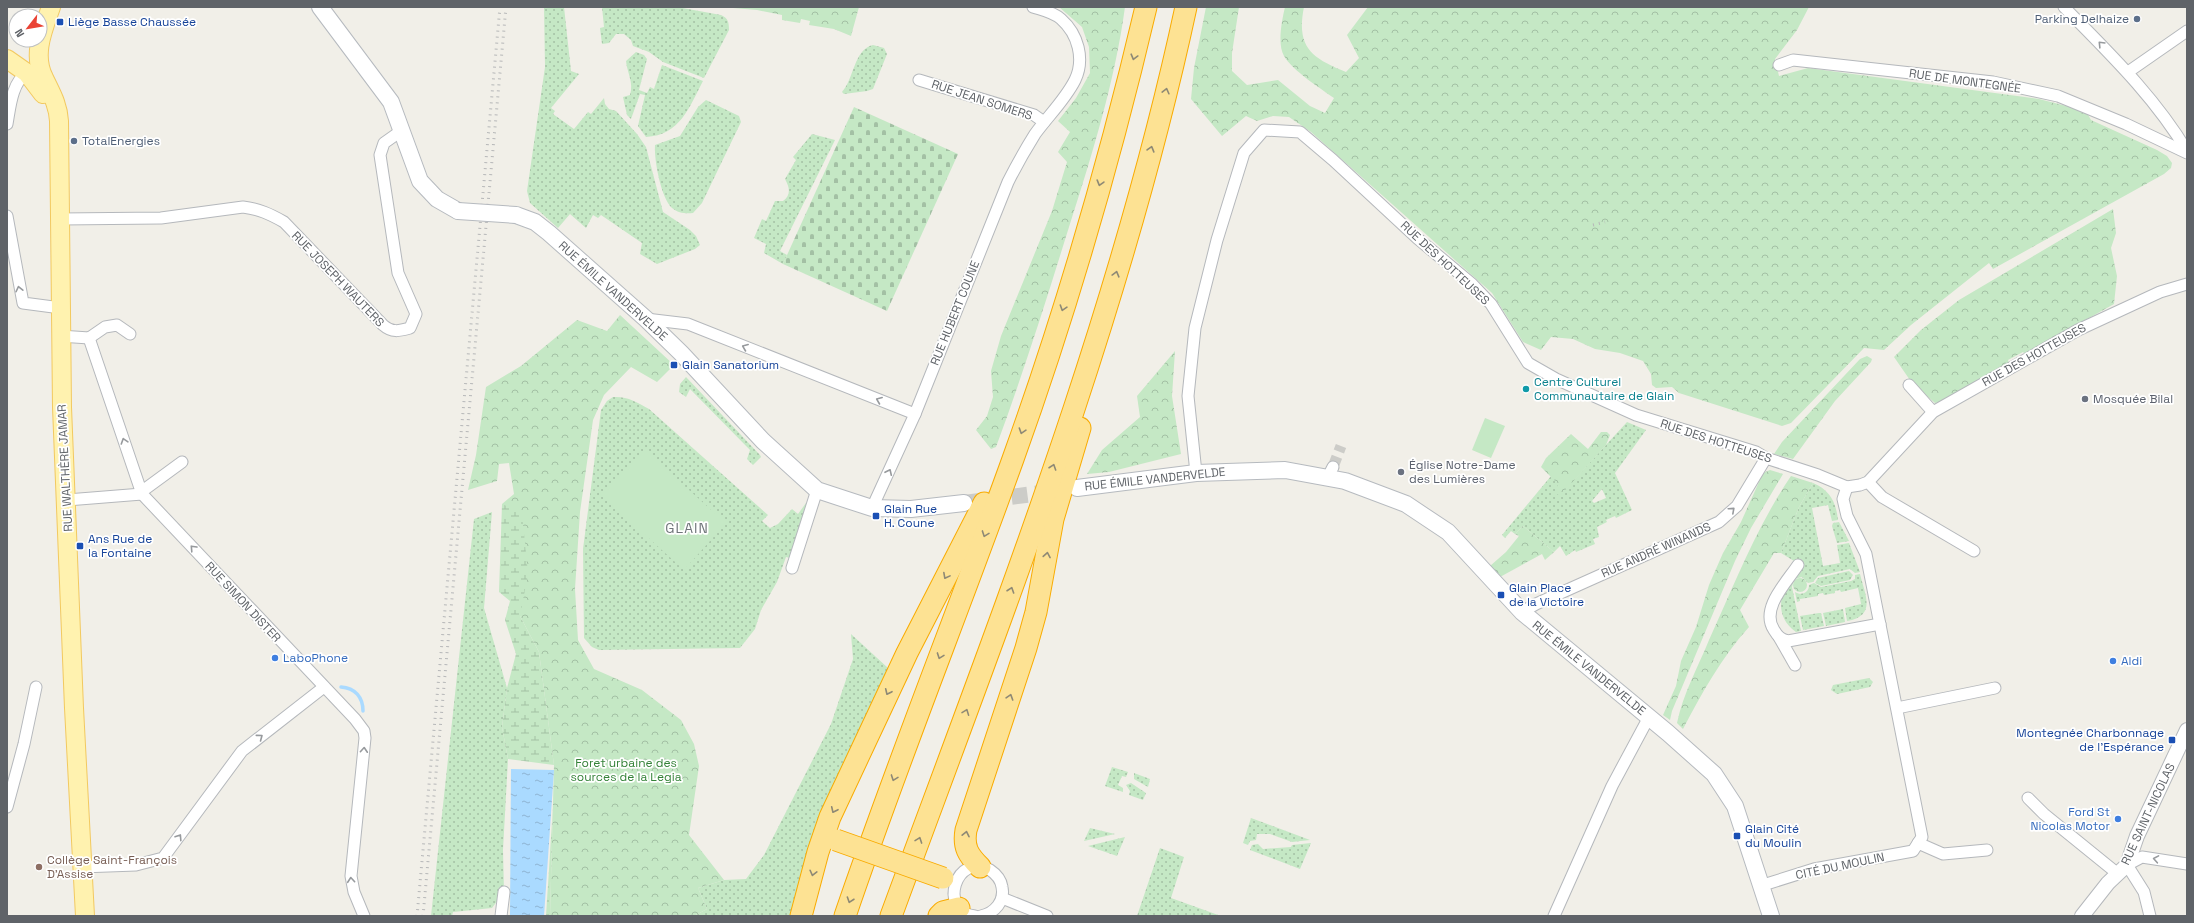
<svg xmlns="http://www.w3.org/2000/svg" width="2194" height="923" font-family="'Space Grotesk',sans-serif">
	<style>
		.grass { fill: url(#grass-dots); fill-rule: evenodd }
		.forest { fill: url(#forest-crowns) }
		.wetland { fill: url(#wetland-marsh) }
		.cemetery { fill: url(#cemetery-stones) }
		.park { fill: #c5e8c5 }
		.water { fill: url(#water-ripples) }
		.lines { fill: none; stroke-linecap: round; stroke-linejoin: round }
		.stream { stroke: #aadaff; stroke-width: 3.5 }
		.minor-tunnel { stroke: #ccccc8; stroke-width: 11; stroke-dasharray: 11 5.5; stroke-linecap: butt }
		.secondary-tunnel { stroke: #ccccc8; stroke-width: 16; stroke-dasharray: 16 8; stroke-linecap: butt }
		.minor-casing { stroke: #b5b8bc; stroke-width: 13 }
		.tertiary-casing { stroke: #b5b8bc; stroke-width: 16 }
		.secondary-casing { stroke: #b6babf; stroke-width: 18 }
		.primary-casing { stroke: #f2c960; stroke-width: 20 }
		.motorway-casing { stroke: #f9ab00; stroke-width: 23 }
		.minor { stroke: #fff; stroke-width: 11 }
		.tertiary { stroke: #fff; stroke-width: 14 }
		.secondary { stroke: #fff; stroke-width: 16 }
		.primary { stroke: #fff2af; stroke-width: 18 }
		.motorway { stroke: #fde293; stroke-width: 21 }
		.rail { stroke: #b6b7b8; stroke-width: 3; stroke-dasharray: 1 5; stroke-linecap: butt }
		.secondary-bridge-casing { stroke: #b6babf; stroke-width: 18; stroke-linecap: butt }
		.motorway-bridge-casing { stroke: #f9ab00; stroke-width: 23; stroke-linecap: butt }
		.secondary-bridge { stroke: #fff; stroke-width: 16 }
		.motorway-bridge { stroke: #fde293; stroke-width: 21 }
		.oneway { stroke: #979a9d }
		.oneway2 { stroke: #8e8975 }
		.service-dot { fill: #5c6f8a; stroke: #fff; stroke-width: 1.5 }
		.transit-dot { fill: #1a4fb4; stroke: #fff; stroke-width: 1.5 }
		.culture-dot { fill: #0f9aa8; stroke: #fff; stroke-width: 1.5 }
		.worship-dot { fill: #6b7280; stroke: #fff; stroke-width: 1.5 }
		.shop-dot { fill: #3f7fe0; stroke: #fff; stroke-width: 1.5 }
		.education-dot { fill: #8d6e63; stroke: #fff; stroke-width: 1.5 }
		.labels { text-anchor: middle; dominant-baseline: central; stroke-width: 3.5; stroke-linejoin: round; paint-order: stroke }
		.service-label { font-size: 12px; fill: #4e5e75; stroke: #fff; text-anchor: end }
		.transit-label { font-size: 12px; fill: #164399; stroke: #fff; text-anchor: start }
		.street-label { font-size: 12px; fill: #5f6368; stroke: #fff }
		.culture-label { font-size: 12px; fill: #0d838f; stroke: #fff; text-anchor: start }
		.worship-label { font-size: 12px; fill: #5b616d; stroke: #fff; text-anchor: start }
		.shop-label { font-size: 12px; fill: #366cbe; stroke: #fff; text-anchor: start }
		.park-label { font-size: 12px; fill: #348238; stroke: #fff }
		.education-label { font-size: 12px; fill: #785e54; stroke: #fff; text-anchor: start }
		.quarter-label { font-size: 14px; letter-spacing: 1px; fill: #70757a; stroke: #fff }
	</style>
	<defs>
		<pattern id="grass-dots" width="8" height="8" patternUnits="userSpaceOnUse"><rect width="8" height="8" fill="#c5e8c5"/><path d="M2 2h.1M6 6h.1" fill="none" stroke="#a3c0a4" stroke-width="1.8" stroke-linecap="round"/></pattern>
		<pattern id="forest-crowns" width="20" height="18" patternUnits="userSpaceOnUse"><rect width="20" height="18" fill="#c5e8c5"/><path d="M2 6a3 3 0 1 1 6 0M12 15a3 3 0 1 1 6 0" fill="none" stroke="#a3c0a4"/></pattern>
		<pattern id="wetland-marsh" width="20" height="14" patternUnits="userSpaceOnUse"><rect width="20" height="14" fill="#c5e8c5"/><path d="M1 5h8M5 5V1M11 12h8M15 12V8" fill="none" stroke="#a3c0a4"/></pattern>
		<pattern id="cemetery-stones" width="16" height="16" patternUnits="userSpaceOnUse"><rect width="16" height="16" fill="#c5e8c5"/><path d="M2 7V4a2 2 0 0 1 4 0v3zM10 15v-3a2 2 0 0 1 4 0v3z" fill="#a3c0a4"/></pattern>
		<pattern id="water-ripples" width="26" height="14" patternUnits="userSpaceOnUse"><rect width="26" height="14" fill="#aadaff"/><path d="M2 4q2-2 4 0t4 0M15 11q2-2 4 0t4 0" fill="none" stroke="#8eb4d2"/></pattern>
	</defs>
	<rect width="100%" height="100%" fill="#f1efe8"/>
	<g class="grass">
		<path d="M544,7H564L571,71L579,74L551,108L555,111L553,114L574,129L588,112L591,114L604,98L605,104L609,109L616,111L637,134L646,147L663,212L690,230L696,236L700,245L695,249L657,264L640,254L642,243L601,215L598,218L593,215L586,228L570,214L558,228L530,203L527,191L545,67Z"/>
		<path d="M602,7H677L721,15C728,18 729,22 729,30L704,78L663,62L649,52L633,46L631,40L624,34H616L609,43L602,44L600,28L604,27Z"/>
		<path d="M873,45L884,48L887,54L873,89L867,91L844,94L842,92C854,79 854,49 873,45Z"/>
		<path d="M636,52L644,55L647,59L639,90L647,93L650,87L654,89L662,65L703,81C689,108 680,135 646,137L638,126L645,95L640,94L631,119L627,115L623,97L630,95C634,83 627,72 626,61Z"/>
		<path d="M706,100L739,116L741,122L702,203L693,213C686,214 678,213 672,208C661,198 654,160 655,145L680,136L698,107Z"/>
		<path d="M812,134L835,140L780,251L787,255L783,264L764,253L766,244L754,238L762,219L766,221L775,201H783C791,195 790,188 785,179L796,160L793,157Z"/>
		<path d="M686,377L760,455L761,457L753,465L747,459L750,450L690,389L686,397L679,392L680,384Z"/>
		<path d="M613,397C627,396 637,402 649,409L768,515L762,521L770,528L778,524L792,509L798,514L806,503L808,504L790,558L786,557L777,582L761,610L755,629L740,648L599,650L592,647L584,638L583,549L601,410L607,401Z"/>
		<path d="M1627,422L1646,430L1615,473L1632,510L1616,518L1615,516L1606,520L1607,522L1597,527L1599,537L1593,539L1595,544L1576,552L1575,550L1566,556L1560,546L1554,552L1523,526L1515,534L1511,531L1505,538L1502,535L1551,476L1559,484L1560,495ZM1602,489L1606,498L1594,503L1592,501Z"/>
		<path d="M1813,483C1830,490 1836,502 1838,520L1832,521L1828,505L1812,508L1823,566L1840,563L1837,545L1849,543L1860,572L1855,573L1850,569L1818,576L1813,582L1808,583L1802,577L1794,579L1792,587L1801,631L1796,632C1769,612 1785,586 1794,561L1781,553L1799,507Z"/>
		<path d="M492,512L484,608L507,688L502,727L508,759L503,850L504,892L492,908L453,912L452,916H431L474,519Z"/>
		<path d="M1839,522L1849,541L1837,543L1832,526L1833,523Z"/>
		<path d="M1849,571L1853,575L1850,580L1821,586L1815,583L1818,578Z"/>
		<path d="M1860,574C1865,595 1877,616 1847,621L1845,608L1861,604L1858,588L1841,592L1840,590L1835,591V593L1824,595L1823,593L1818,594V596L1800,599V601L1797,602L1795,592C1801,596 1809,593 1809,585L1814,583L1821,587L1851,581L1855,579V575Z"/>
		<path d="M1843,609L1845,622L1826,626L1823,613Z"/>
		<path d="M1819,613H1821L1824,626L1803,630L1800,616Z"/>
		<path d="M851,634L888,668L867,716L792,916H694L707,909L698,888L724,880L746,879L764,855L831,724L853,659Z"/>
		<path d="M1869,678L1873,682L1870,687L1837,694L1831,690L1833,685Z"/>
		<path d="M1112,767L1128,772L1126,777L1122,776L1118,785L1123,788V792L1105,786Z"/>
		<path d="M1134,773L1150,779L1148,787L1134,779Z"/>
		<path d="M1131,783L1146,793L1143,800L1129,795L1130,791L1126,785Z"/>
		<path d="M1251,818L1310,840L1292,842L1270,834H1257L1256,840L1250,841L1248,845L1243,843Z"/>
		<path d="M1090,828L1115,834L1084,841Z"/>
		<path d="M1125,837L1117,856L1088,846Z"/>
		<path d="M1311,843L1300,869L1250,850L1252,845L1258,844L1263,849L1291,847L1292,845Z"/>
		<path d="M1160,848L1184,857L1171,898L1221,916H1137Z"/>
	</g>
	<g class="forest">
		<path d="M721,7H859L851,36L834,29L809,25L810,21L801,19L800,23L782,20V15L757,10Z"/>
		<path d="M1059,7H1125C1115,81 1092,155 1069,227C1046,301 1023,374 996,447L991,449L976,430L987,416L993,397L991,371L1001,336L1052,211L1067,162L1058,152L1070,132L1058,121L1076,98L1090,73L1089,47L1082,27Z"/>
		<path d="M1206,7H1239L1232,53V71L1247,85L1278,80L1310,106L1325,113L1334,98C1321,89 1292,70 1284,56C1277,44 1282,20 1285,7H1304C1296,47 1311,58 1346,72L1359,58L1347,35L1368,7H1809L1797,30L1775,59L1779,76L1808,68L2039,99L2086,111L2091,120L2157,150L2167,156L2172,163L2171,168L2164,174L1993,269L1989,263L1911,325L1884,350L1864,348L1791,423L1782,426L1679,393L1672,387L1656,388L1652,385L1651,374L1643,361L1620,353L1595,349L1573,339L1551,337L1541,350L1523,342L1492,293L1311,132L1289,117L1273,116L1257,121L1246,116L1222,136L1191,99L1194,68Z"/>
		<path d="M2113,209L2116,233L2111,248L2117,276L2114,304L2025,354L2023,352L2008,360L2009,363L1944,401L1935,403L1912,383L1894,357L1921,330L1959,300Z"/>
		<path d="M620,315L674,365L657,382L631,367L604,395L593,420L580,512L575,589L578,640L594,669L642,690L681,720L694,744L699,766L689,835L724,880L698,888L707,909L694,916H550L554,765L539,652L520,616L502,504L514,494L509,463L499,464L497,481L468,490L476,455L486,387L521,366L577,320L607,331Z"/>
		<path d="M1175,351L1172,396L1181,454L1109,472L1087,474L1102,450L1140,417L1137,396Z"/>
		<path d="M1867,356L1872,359L1871,362L1835,401L1793,459L1774,454L1782,442L1860,359Z"/>
		<path d="M1601,432H1607L1610,435L1606,445L1560,496L1557,494L1556,490L1558,484L1541,467L1546,458L1571,434L1588,449Z"/>
		<path d="M1770,470L1783,474L1751,528L1735,561L1672,711L1670,720L1663,715L1676,686L1681,661L1696,627L1709,585L1723,553L1741,522L1763,473Z"/>
		<path d="M1791,476L1813,483L1799,507L1781,553H1774L1740,610L1749,627C1721,658 1702,693 1683,729L1677,723C1683,694 1698,667 1709,640C1734,585 1757,526 1791,476Z"/>
		<path d="M1523,526L1554,552L1545,560L1542,554L1500,577L1490,566L1506,552L1519,536L1515,534Z"/>
		<circle cx="1800" cy="585" r="7"/>
	</g>
	<g class="wetland">
		<path d="M502,504L522,513L528,574L520,616L539,652L554,765L508,759L502,727L507,688L516,654L505,620L510,601L499,592Z"/>
		<path d="M553,806L550,916H546Z"/>
	</g>
	<path class="cemetery" d="M854,107L958,154L887,311L783,264Z"/>
	<g class="park">
		<path d="M1485,418L1505,426L1491,458L1472,450Z"/>
		<path d="M644,450L726,523L684,570L602,496Z"/>
	</g>
	<path class="water" d="M511,769L554,770L544,916H510Z"/>
	<g class="lines">
		<path class="stream" d="M341,687C355,688 363,697 363,711"/>
		<path class="minor-tunnel" d="M1333,467L1341,446"/>
		<path class="secondary-tunnel" d="M964,503L1056,491"/>
		<defs>
			<g id="minor">
				<path d="M2064,7C2109,53 2154,96 2187,151"/>
				<path d="M1779,65L1793,60L1993,82L2058,96L2126,124L2187,153"/>
				<path d="M2128,72L2187,31"/>
				<path d="M919,80L1034,115L1044,122"/>
				<path d="M7,124C10,107 12,82 27,73"/>
				<path d="M7,216L23,303L61,308"/>
				<path d="M61,219L161,218L243,207C259,209 270,214 284,222L383,325C392,333 399,331 410,328L416,314L398,273L380,155L384,143L401,131"/>
				<path d="M646,319L688,324L915,414"/>
				<path d="M60,336L89,338"/>
				<path d="M89,338L142,494L355,719L364,731L365,738L351,876L354,892L364,916"/>
				<path d="M89,338L105,327L117,325L130,334"/>
				<path d="M1909,385L1933,412"/>
				<path d="M1196,473L1188,396L1195,328L1217,240L1244,153L1264,130L1300,132L1333,160L1417,238L1472,284L1491,304L1528,363L1556,379L1636,415L1756,452L1766,458L1818,475L1847,487L1860,485L1868,482L1933,412L2078,330L2160,292L2187,284"/>
				<path d="M1328,477L1333,467"/>
				<path d="M1868,482L1882,497L1974,551"/>
				<path d="M141,492L182,462"/>
				<path d="M67,500L142,494"/>
				<path d="M872,508L915,414L1008,182C1016,166 1025,150 1035,134C1048,116 1065,100 1075,80C1085,59 1078,34 1061,19C1053,12 1042,10 1033,7"/>
				<path d="M1798,565C1786,583 1760,609 1774,630C1778,637 1781,639 1788,641L1880,624"/>
				<path d="M792,568L817,490"/>
				<path d="M1522,612L1536,604L1719,522L1737,506L1766,458"/>
				<path d="M1779,637L1795,665"/>
				<path d="M1897,708L1995,688"/>
				<path d="M2028,798L2044,814L2118,874"/>
				<path d="M7,807L24,744L36,687"/>
				<path d="M1918,843L1943,854L1987,850"/>
				<path d="M81,867L136,865L163,858L242,751L324,687"/>
				<path d="M1760,886L1814,869L1913,851L1922,837L1866,554L1847,516L1843,499L1847,487"/>
				<path d="M1002,898L1047,916"/>
				<path d="M501,916L504,892"/>
				<path d="M975,916C937,912 956,851 990,870C996,874 1001,880 1002,887C1005,901 995,913 981,916"/>
				<path d="M1554,916L1612,786L1649,717"/>
				<path d="M2150,916L2144,892L2127,865L2142,857L2187,864"/>
			</g>
			<path id="tertiary" d="M2082,916L2108,883L2127,865L2137,836L2187,730"/>
			<g id="secondary">
				<path d="M320,7L391,102L420,181L437,199L458,211"/>
				<path d="M516,215L535,222L549,233L646,319L681,353L763,441L817,490L872,508L911,509L964,503"/>
				<path d="M1077,488L1196,473L1285,470L1345,481L1406,504L1448,532L1522,612L1668,733L1714,774L1735,806L1771,916"/>
			</g>
			<g id="primary">
				<path d="M51,7C43,30 32,55 44,78C51,93 58,104 59,121L62,407L74,708L85,916"/>
				<path d="M7,59L27,73L43,94"/>
			</g>
			<g id="motorway">
				<path d="M980,867C968,855 963,847 966,830L1026,648L1036,612L1053,519L1080,428"/>
				<path d="M801,916L818,852L830,817L907,653L984,503"/>
				<path d="M845,916C897,763 958,612 1013,459C1066,312 1110,160 1146,7"/>
				<path d="M891,916C1001,617 1119,319 1186,7"/>
				<path d="M939,916L943,912L959,908"/>
			</g>
		</defs>
		<use href="#minor" class="minor-casing"/>
		<use href="#tertiary" class="tertiary-casing"/>
		<use href="#secondary" class="secondary-casing"/>
		<use href="#primary" class="primary-casing"/>
		<use href="#motorway" class="motorway-casing"/>
		<use href="#minor" class="minor"/>
		<use href="#tertiary" class="tertiary"/>
		<use href="#secondary" class="secondary"/>
		<use href="#primary" class="primary"/>
		<use href="#motorway" class="motorway"/>
		<g class="rail">
			<path d="M1593,225L1605,222"/>
			<path d="M417,916L500,7"/>
			<path d="M423,916L506,7"/>
		</g>
		<defs>
			<path id="secondary-bridge" d="M458,211L516,215"/>
			<path id="motorway-bridge" d="M836,840L943,878"/>
		</defs>
		<use href="#secondary-bridge" class="secondary-bridge-casing"/>
		<use href="#motorway-bridge" class="motorway-bridge-casing"/>
		<use href="#secondary-bridge" class="secondary-bridge"/>
		<use href="#motorway-bridge" class="motorway-bridge"/>
	</g>
	<defs><path id="oneway-chevron" d="M-2-3.5L2.5 0L-2 3.5" fill="none" stroke-width="1.6" stroke-linecap="round" stroke-linejoin="round"/></defs>
	<g class="oneway">
		<use href="#oneway-chevron" transform="translate(2101 44) rotate(-134)"/>
		<use href="#oneway-chevron" transform="translate(19 289) rotate(-103)"/>
		<use href="#oneway-chevron" transform="translate(745 347) rotate(-158)"/>
		<use href="#oneway-chevron" transform="translate(879 400) rotate(-158)"/>
		<use href="#oneway-chevron" transform="translate(124 441) rotate(-108)"/>
		<use href="#oneway-chevron" transform="translate(889 472) rotate(-65)"/>
		<use href="#oneway-chevron" transform="translate(1732 510) rotate(-42)"/>
		<use href="#oneway-chevron" transform="translate(193 548) rotate(-133)"/>
		<use href="#oneway-chevron" transform="translate(260 737) rotate(-37)"/>
		<use href="#oneway-chevron" transform="translate(364 750) rotate(-86)"/>
		<use href="#oneway-chevron" transform="translate(179 837) rotate(-57)"/>
		<use href="#oneway-chevron" transform="translate(2156 859) rotate(-170)"/>
		<use href="#oneway-chevron" transform="translate(351 880) rotate(-95)"/>
	</g>
	<g class="oneway2">
		<use href="#oneway-chevron" transform="translate(1134 57) rotate(105)"/>
		<use href="#oneway-chevron" transform="translate(1166 91) rotate(-76)"/>
		<use href="#oneway-chevron" transform="translate(1151 149) rotate(-74)"/>
		<use href="#oneway-chevron" transform="translate(1100 183) rotate(106)"/>
		<use href="#oneway-chevron" transform="translate(1116 274) rotate(-75)"/>
		<use href="#oneway-chevron" transform="translate(1063 308) rotate(108)"/>
		<use href="#oneway-chevron" transform="translate(1022 431) rotate(108)"/>
		<use href="#oneway-chevron" transform="translate(1053 467) rotate(-71)"/>
		<use href="#oneway-chevron" transform="translate(985 534) rotate(110)"/>
		<use href="#oneway-chevron" transform="translate(1047 555) rotate(-80)"/>
		<use href="#oneway-chevron" transform="translate(946 576) rotate(118)"/>
		<use href="#oneway-chevron" transform="translate(1011 590) rotate(-71)"/>
		<use href="#oneway-chevron" transform="translate(940 656) rotate(110)"/>
		<use href="#oneway-chevron" transform="translate(888 692) rotate(115)"/>
		<use href="#oneway-chevron" transform="translate(1010 697) rotate(-72)"/>
		<use href="#oneway-chevron" transform="translate(966 712) rotate(-69)"/>
		<use href="#oneway-chevron" transform="translate(894 778) rotate(110)"/>
		<use href="#oneway-chevron" transform="translate(834 810) rotate(115)"/>
		<use href="#oneway-chevron" transform="translate(966 834) rotate(-78)"/>
		<use href="#oneway-chevron" transform="translate(919 840) rotate(-70)"/>
		<use href="#oneway-chevron" transform="translate(813 873) rotate(104)"/>
		<use href="#oneway-chevron" transform="translate(850 900) rotate(109)"/>
	</g>
	<g class="service-dot">
		<circle cx="2137" cy="19" r="4"/>
		<circle cx="74" cy="141" r="4"/>
	</g>
	<g class="transit-dot">
		<rect x="56" y="18" width="8" height="8" rx="2"/>
		<rect x="670" y="361" width="8" height="8" rx="2"/>
		<rect x="872" y="512" width="8" height="8" rx="2"/>
		<rect x="76" y="542" width="8" height="8" rx="2"/>
		<rect x="1497" y="591" width="8" height="8" rx="2"/>
		<rect x="2168" y="736" width="8" height="8" rx="2"/>
		<rect x="1733" y="832" width="8" height="8" rx="2"/>
	</g>
	<circle class="culture-dot" cx="1526" cy="389" r="4"/>
	<g class="worship-dot">
		<circle cx="2085" cy="399" r="4"/>
		<circle cx="1401" cy="472" r="4"/>
	</g>
	<g class="shop-dot">
		<circle cx="275" cy="658" r="4"/>
		<circle cx="2113" cy="661" r="4"/>
		<circle cx="2118" cy="819" r="4"/>
	</g>
	<circle class="education-dot" cx="39" cy="867" r="4"/>
	<g class="labels">
		<g class="service-label">
			<text x="2129" y="19">Parking Delhaize</text>
			<text x="82" y="141" text-anchor="start">TotalEnergies</text>
		</g>
		<g class="transit-label">
			<text x="68" y="22">Liège Basse Chaussée</text>
			<text x="682" y="365">Glain Sanatorium</text>
			<text x="884" y="509">Glain Rue<tspan x="884" dy="14">H. Coune</tspan></text>
			<text x="88" y="539">Ans Rue de<tspan x="88" dy="14">la Fontaine</tspan></text>
			<text x="1509" y="588">Glain Place<tspan x="1509" dy="14">de la Victoire</tspan></text>
			<text x="2164" y="733" text-anchor="end">Montegnée Charbonnage<tspan x="2164" dy="14">de l'Espérance</tspan></text>
			<text x="1745" y="829">Glain Cité<tspan x="1745" dy="14">du Moulin</tspan></text>
		</g>
		<g class="street-label">
			<text transform="translate(1965 81) rotate(8)">RUE DE MONTEGNÉE</text>
			<text transform="translate(982 100) rotate(18)">RUE JEAN SOMERS</text>
			<text transform="translate(1445 263) rotate(43)">RUE DES HOTTEUSES</text>
			<text transform="translate(338 279) rotate(46)">RUE JOSEPH WAUTERS</text>
			<text transform="translate(613 291) rotate(42)">RUE ÉMILE VANDERVELDE</text>
			<text transform="translate(955 313) rotate(-68)">RUE HUBERT COUNE</text>
			<text transform="translate(2034 355) rotate(-29)">RUE DES HOTTEUSES</text>
			<text transform="translate(1716 441) rotate(18)">RUE DES HOTTEUSES</text>
			<text transform="translate(65 468) rotate(-93)">RUE WALTHÈRE JAMAR</text>
			<text transform="translate(1155 479) rotate(-6)">RUE ÉMILE VANDERVELDE</text>
			<text transform="translate(1656 550) rotate(-24)">RUE ANDRÉ WINANDS</text>
			<text transform="translate(243 602) rotate(47)">RUE SIMON DISTER</text>
			<text transform="translate(1589 668) rotate(39)">RUE ÉMILE VANDERVELDE</text>
			<text transform="translate(2148 814) rotate(-65)">RUE SAINT-NICOLAS</text>
			<text transform="translate(1840 866) rotate(-12)">CITÉ DU MOULIN</text>
		</g>
		<g class="culture-label">
			<text x="1534" y="382">Centre Culturel<tspan x="1534" dy="14">Communautaire de Glain</tspan></text>
		</g>
		<g class="worship-label">
			<text x="2093" y="399">Mosquée Bilal</text>
			<text x="1409" y="465">Église Notre-Dame<tspan x="1409" dy="14">des Lumières</tspan></text>
		</g>
		<g class="shop-label">
			<text x="283" y="658">LaboPhone</text>
			<text x="2121" y="661">Aldi</text>
			<text x="2110" y="812" text-anchor="end">Ford St<tspan x="2110" dy="14">Nicolas Motor</tspan></text>
		</g>
		<g class="park-label">
			<text x="626" y="763">Foret urbaine des<tspan x="626" dy="14">sources de la Legia</tspan></text>
		</g>
		<g class="education-label">
			<text x="47" y="860">Collège Saint-François<tspan x="47" dy="14">D'Assise</tspan></text>
		</g>
		<g class="quarter-label">
			<text x="687" y="528">GLAIN</text>
		</g>
	</g>
	<rect width="2194" height="923" fill="none" stroke="#5f6368" stroke-width="16"/>
	<g transform="translate(28 28) rotate(239)"><circle r="19" fill="#ffffff" stroke="#bfc1c3"/>
	<path d="M0-3L7 15L0 10L-7 15Z" fill="#ea4335"/>
	<text y="-6" font-size="11" font-weight="bold" text-anchor="middle" fill="#5f6368">N</text>
	</g>
</svg>
